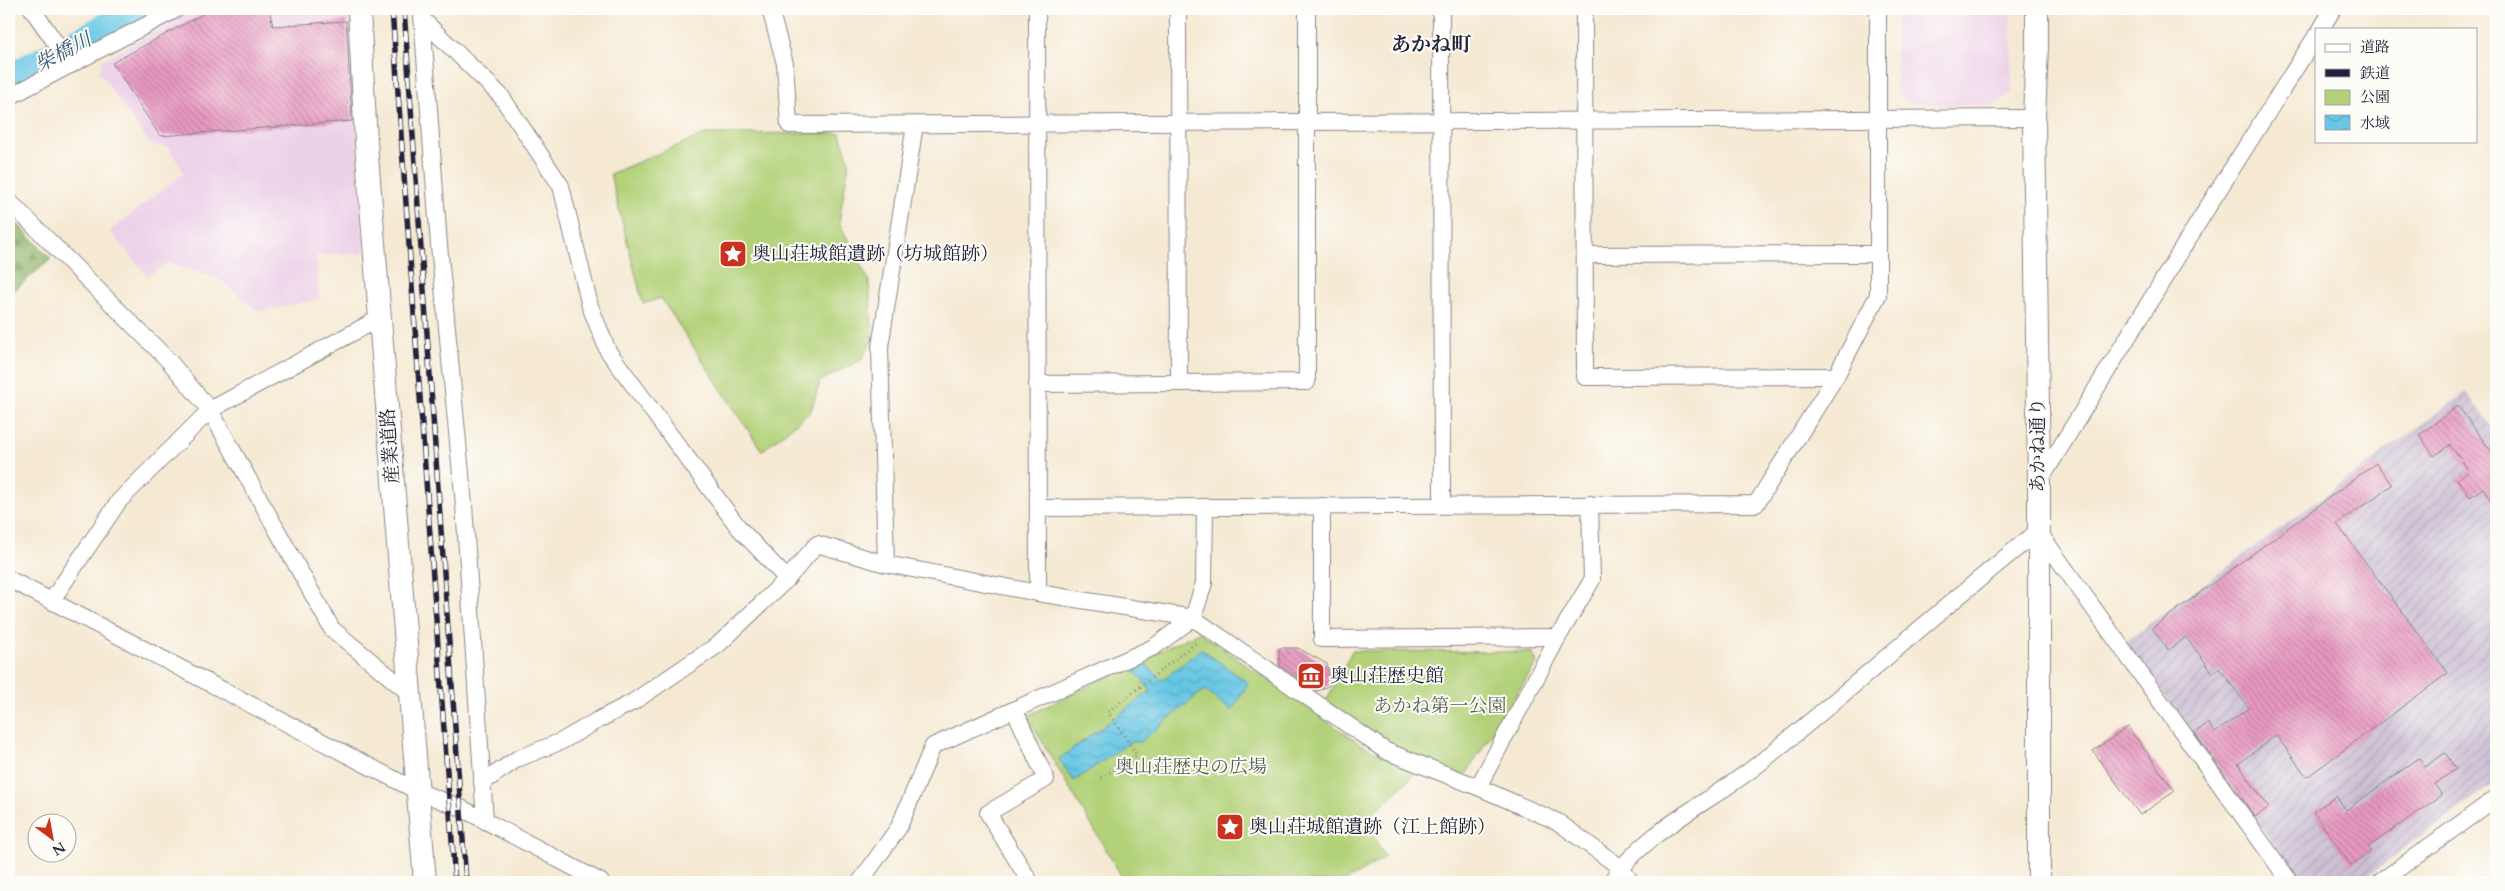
<svg xmlns="http://www.w3.org/2000/svg" width="2505" height="891" font-family="Cardo,'Noto Serif JP',serif">
	<style>
		.built { fill: #edd1e9 }
		.industrial { fill: url(#industrial-furrows) }
		.green { fill: #b2d178; stroke: #6a7a5a }
		.forest { fill: url(#forest-firs); stroke: #586a52 }
		.water { fill: url(#water-waves); stroke: #447490 }
		.lines { fill: none; stroke-linecap: round; stroke-linejoin: round }
		.river { stroke: #66c6e4; stroke-width: 34 }
		.building { fill: url(#building-back-hatch) }
		.street-casing { stroke: #8c8687; stroke-width: 18 }
		.secondary-casing { stroke: #8c8687; stroke-width: 24 }
		.path { stroke: #8c8687; stroke-width: 3; stroke-dasharray: 1 4; stroke-linecap: butt }
		.street { stroke: #fff; stroke-width: 16 }
		.secondary { stroke: #fff; stroke-width: 22 }
		.rail-casing { stroke: #22223b; stroke-width: 5.5 }
		.rail { stroke: #fdfcf7; stroke-width: 4; stroke-dasharray: 11; stroke-linecap: butt }
		.labels { text-anchor: middle; dominant-baseline: central; stroke-width: 4; stroke-linejoin: round; paint-order: stroke }
		.poi-label { font-size: 19px; fill: #22223b; stroke: #fdfcf7; text-anchor: start }
		.street-label { font-size: 19px; fill: #22223b; stroke: #fdfcf7 }
		.park-label { font-size: 19px; fill: #545f50; stroke: #fdfcf7 }
		.neighbourhood-label { font-size: 20px; font-weight: bold; fill: #22223b; stroke: #fdfcf7 }
		.water-label { font-size: 20px; font-style: italic; fill: #3a5b76; stroke: #fdfcf7 }
	</style>
	<defs>
		<pattern id="industrial-furrows" width="10" height="10" patternUnits="userSpaceOnUse" patternTransform="scale(1.25)"><rect width="10" height="10" fill="#ccbfd4"/><path d="M-1 1l2-2M0 10L10 0M9 11l2-2" fill="none" stroke="#afa4b7"/></pattern>
		<pattern id="forest-firs" width="22" height="20" patternUnits="userSpaceOnUse" patternTransform="scale(1.25)"><rect width="22" height="20" fill="#8db368"/><path d="M5 1l3.5 6h-7zM16 11l3.5 6h-7z" fill="#739157"/></pattern>
		<pattern id="water-waves" width="16" height="10" patternUnits="userSpaceOnUse" patternTransform="scale(1.25)"><rect width="16" height="10" fill="#66c6e4"/><path d="M0 5q4-4 8 0t8 0" fill="none" stroke="#58aac4"/></pattern>
		<pattern id="building-back-hatch" width="6" height="6" patternUnits="userSpaceOnUse" patternTransform="scale(1.25)"><rect width="6" height="6" fill="#e899c1"/><path d="M-1 5l2 2M0 0l6 6M5-1l2 2" fill="none" stroke="#bc7c9e"/></pattern>
	</defs>
	<rect width="100%" height="100%" fill="#fdfcf7"/>
	<filter id="ink" filterUnits="userSpaceOnUse"><feTurbulence type="fractalNoise" baseFrequency=".02" numOctaves="2"/><feDisplacementMap in="SourceGraphic" scale="10" xChannelSelector="R" yChannelSelector="G"/><feConvolveMatrix kernelMatrix="1 2 1 2 8 2 1 2 1" color-interpolation-filters="sRGB"/></filter>
	<filter id="wash" filterUnits="userSpaceOnUse"><feTurbulence type="fractalNoise" baseFrequency=".0096" numOctaves="4" result="noise"/><feDisplacementMap in="SourceGraphic" scale="20" xChannelSelector="R" yChannelSelector="G"/><feGaussianBlur stdDeviation="1.12" result="paint"/><feColorMatrix in="noise" values="0 0 0 0 0 0 0 0 0 0 0 0 0 0 0 0 0 1.4 0 .05"/><feComposite in="paint" operator="in"/></filter>
	<g filter="url(#wash)">
		<rect width="100%" height="100%" fill="#f5e9d3"/>
		<g class="built">
			<path d="M194,9H349L364,253L316,255L319,299L259,312L218,278L168,263L148,276L110,231L184,173L169,148L150,144L99,72L102,61Z"/>
			<path d="M1896,9H2011L2012,92L1995,106L1908,103L1896,92Z"/>
		</g>
		<path class="industrial" d="M2466,392L2496,433V782L2359,882H2301L2125,642Z"/>
		<g class="green">
			<path d="M840,133L849,162L839,222L869,281L873,339L861,360L820,381L811,411L762,451L661,298L643,304L610,174L705,134Z"/>
			<path d="M1199,632L1360,744L1417,772L1365,821L1385,857L1344,882H1125L1027,716Z"/>
			<path d="M1352,651L1531,652L1537,662L1465,776L1382,742L1325,703Z"/>
		</g>
		<path class="forest" d="M9,215L51,259L9,295Z"/>
		<path class="water" d="M1201,649L1248,683L1232,711L1204,690L1140,742H1130L1074,781L1059,759L1151,691L1134,670L1146,664L1162,680Z"/>
		<g class="lines">
			<path class="river" d="M9,81L70,50L144,9"/>
		</g>
		<g id="blocks">
			<g class="building">
				<path d="M212,9H269L273,26L346,21L352,121L160,136L112,63Z"/>
				<path d="M2458,406L2496,458V507L2483,488L2470,497L2457,479L2469,471L2450,445L2434,456L2419,435Z"/>
				<path d="M2376,463L2392,485L2337,524L2448,673L2307,777L2276,735L2238,764L2269,807L2255,817L2195,733L2208,723L2215,733L2249,708L2219,668L2213,673L2186,637L2168,650L2152,628Z"/>
				<path d="M1279,648H1298L1327,664L1330,685L1317,691L1280,666Z"/>
				<path d="M2128,727L2175,791L2140,815L2093,751Z"/>
				<path d="M2445,753L2456,769L2434,784L2442,795L2368,847L2371,851L2351,865L2313,812L2336,796L2346,810L2419,758L2425,767Z"/>
			</g>
		</g>
	</g>
	<g filter="url(#ink)">
		<use href="#blocks" fill-opacity="0" stroke="#8c8687" stroke-width="1"/>
		<g class="lines">
			<defs>
				<g id="street">
					<path d="M32,9L71,65"/>
					<path d="M770,9L785,64L789,125L2034,118"/>
					<path d="M1037,9L1038,593"/>
					<path d="M1178,9L1179,383"/>
					<path d="M1441,9L1442,505"/>
					<path d="M1584,9L1585,377L1836,376"/>
					<path d="M422,16L439,245L464,505L485,821"/>
					<path d="M423,20L501,96L561,186L590,306L608,351L739,528L787,579L817,544L886,564L1038,593L1193,618L1386,751L1478,787L1558,822L1621,868L1631,882"/>
					<path d="M2321,29L2333,9"/>
					<path d="M9,97L177,9"/>
					<path d="M9,201L169,361L210,410L332,629L408,692"/>
					<path d="M1585,255L1878,254"/>
					<path d="M1037,384L1307,382V9"/>
					<path d="M2039,482L2209,205L2316,36"/>
					<path d="M1322,506V639L1558,637"/>
					<path d="M1038,508L1756,504L1836,376L1878,295V9"/>
					<path d="M886,564L880,347L915,125"/>
					<path d="M9,579L417,791L461,808L601,882"/>
					<path d="M52,600L119,501L210,410L380,318"/>
					<path d="M1015,711L1046,779L988,813L1030,882"/>
					<path d="M482,783L517,759L562,741L598,720L633,702L719,644L787,579"/>
					<path d="M1478,787L1558,637L1592,580L1590,504"/>
					<path d="M860,882L899,827L933,746L1154,647L1193,618L1204,583L1205,507"/>
					<path d="M1611,882C1647,828 1712,802 1761,762C1855,686 1944,606 2038,531L2290,882"/>
					<path d="M2380,882L2496,798"/>
				</g>
				<g id="secondary">
					<path d="M359,9L366,143L425,882"/>
					<path d="M2037,9V48L2034,118L2039,482V882"/>
				</g>
			</defs>
			<use href="#street" class="street-casing"/>
			<use href="#secondary" class="secondary-casing"/>
			<path class="path" d="M1101,778L1137,755L1108,712L1197,642"/>
			<use href="#street" class="street"/>
			<use href="#secondary" class="secondary"/>
			<defs>
				<g id="rail">
					<path d="M392,9L455,882"/>
					<path d="M404,9L466,882"/>
				</g>
			</defs>
			<use href="#rail" class="rail-casing"/>
			<use href="#rail" class="rail"/>
		</g>
	</g>
	<defs>
		<symbol id="sight-square" viewBox="-11 -11 22 22"><rect x="-9" y="-9" width="18" height="18" rx="4" fill="#c8321e" stroke="#fdfcf7"/><path d="M0-6L1.8-2.2L6-1.7L2.9 1.2L3.7 5.4L0 3.3L-3.7 5.4L-2.9 1.2L-6-1.7L-1.8-2.2Z" fill="#fff"/></symbol>
		<symbol id="museum-square" viewBox="-11 -11 22 22"><rect x="-9" y="-9" width="18" height="18" rx="4" fill="#c8321e" stroke="#fdfcf7"/><path d="M0-6L6-3V-2H-6V-3ZM-5-1h2V3h-2ZM-1-1h2V3h-2ZM3-1h2V3H3ZM-6 4H6V6H-6Z" fill="#fff"/></symbol>
	</defs>
	<g fill-rule="evenodd">
		<use href="#sight-square" x="717" y="238" width="32" height="32"/>
		<use href="#museum-square" x="1295" y="660" width="32" height="32"/>
		<use href="#sight-square" x="1214" y="811" width="32" height="32"/>
	</g>
	<g class="labels">
		<g class="poi-label">
			<text x="752" y="254">奥山荘城館遺跡（坊城館跡）</text>
			<text x="1330" y="676">奥山荘歴史館</text>
			<text x="1249" y="827">奥山荘城館遺跡（江上館跡）</text>
		</g>
		<g class="street-label">
			<text transform="translate(2038 445) rotate(-90)">あかね通り</text>
			<text transform="translate(390 446) rotate(-94)">産業道路</text>
		</g>
		<g class="park-label">
			<text x="1440" y="706">あかね第一公園</text>
			<text x="1191" y="767">奥山荘歴史の広場</text>
		</g>
		<g class="neighbourhood-label">
			<text x="1431" y="44">あかね町</text>
		</g>
		<g class="water-label">
			<text transform="translate(63 52) rotate(-28)">柴橋川</text>
		</g>
	</g>
	<rect width="2505" height="891" fill="none" stroke="#fdfcf7" stroke-width="30"/>
	<rect x="2315" y="28" width="162" height="115" fill="#fdfcf7" stroke="#a5a5ac"/>
	<rect x="2325" y="44" width="25" height="8" fill="#ffffff" stroke="#a5a5ac"/>
	<text x="2360" y="52" font-size="15" fill="#22223b">道路</text>
	<rect x="2325" y="69" width="25" height="8" fill="#22223b" stroke="#a5a5ac"/>
	<text x="2360" y="78" font-size="15" fill="#22223b">鉄道</text>
	<rect x="2325" y="90" width="25" height="15" fill="#b2d178" stroke="#a5a5ac"/>
	<text x="2360" y="102" font-size="15" fill="#22223b">公園</text>
	<rect x="2325" y="115" width="25" height="15" fill="url(#water-waves)" stroke="#a5a5ac"/>
	<text x="2360" y="128" font-size="15" fill="#22223b">水域</text>
	<g transform="translate(52 838) rotate(148)"><circle r="24" fill="#fdfcf7" stroke="#a5a5ac"/>
	<path d="M0-4L9 19L0 12L-9 19Z" fill="#c8321e"/>
	<text y="-8" font-size="14" font-weight="bold" text-anchor="middle" fill="#22223b">N</text>
	</g>
</svg>
